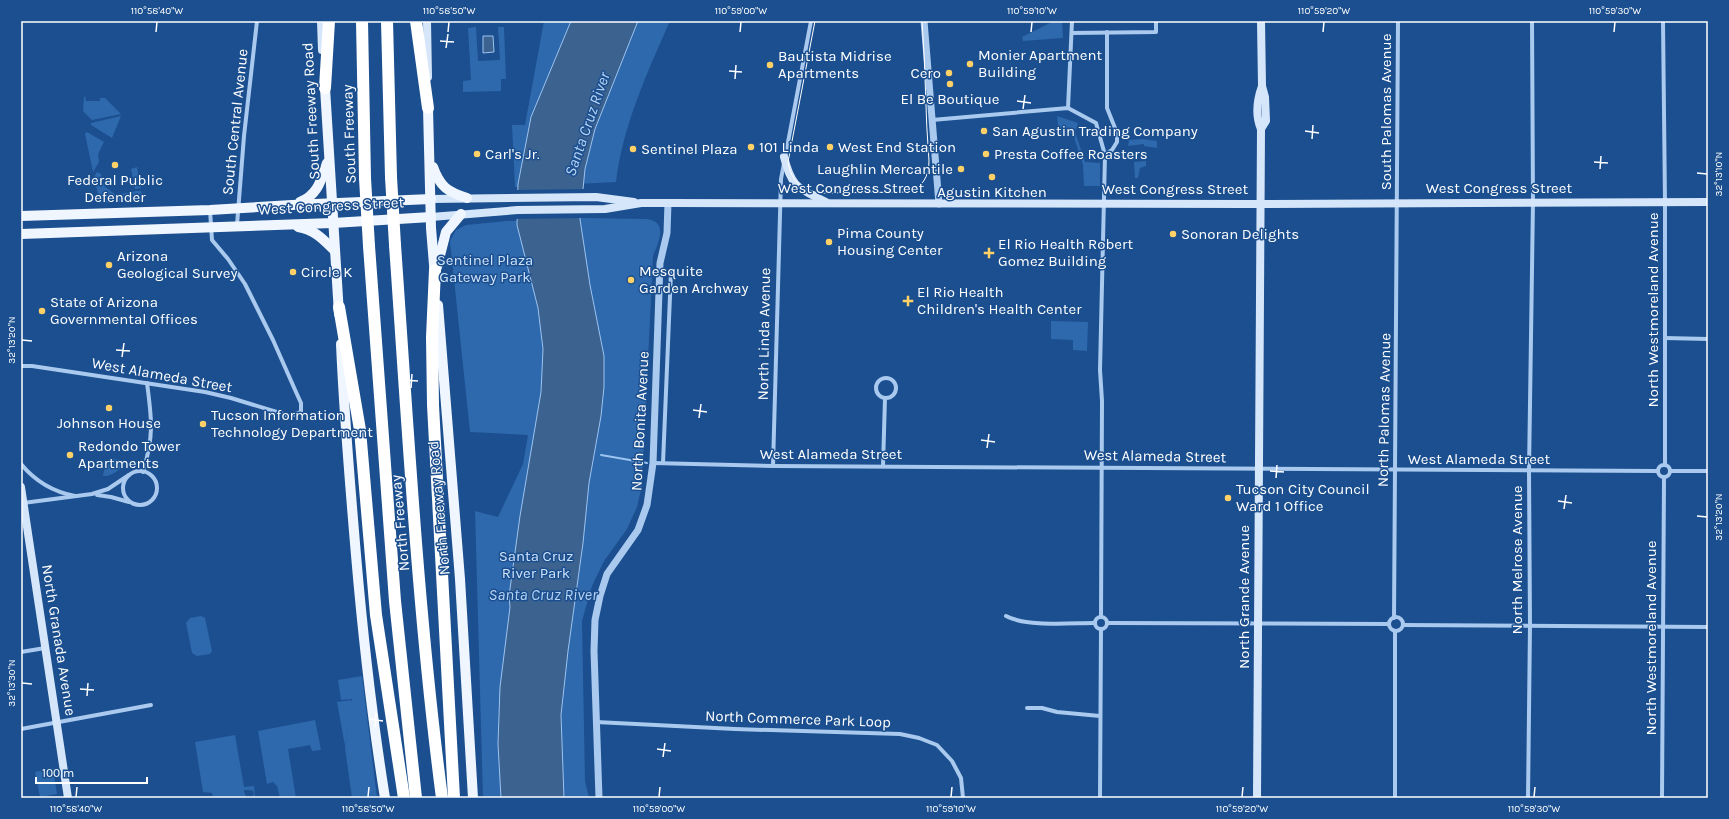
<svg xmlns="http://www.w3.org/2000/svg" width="1729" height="819" font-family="Karla,sans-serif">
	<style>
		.green { fill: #2e69ad }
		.water { fill: #3c6290; stroke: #9cc4f0 }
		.pier { fill: #1b4f8f }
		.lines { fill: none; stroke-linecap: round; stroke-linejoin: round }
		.stream { stroke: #9cc4f0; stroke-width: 2 }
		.minor { stroke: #a9c9ee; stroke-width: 4 }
		.tertiary { stroke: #a9c9ee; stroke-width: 7 }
		.secondary { stroke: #d6e6fa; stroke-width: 8 }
		.primary { stroke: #f0f6ff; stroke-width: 10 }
		.motorway { stroke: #fff; stroke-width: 12 }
		.tram { stroke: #fff; stroke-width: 1 }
		.motorway-bridge { stroke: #fff; stroke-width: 12 }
		.ticks { fill: none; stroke: #fff; stroke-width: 1.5 }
		.poi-dot { fill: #ffd166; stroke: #1b4f8f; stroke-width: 1.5 }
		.labels { text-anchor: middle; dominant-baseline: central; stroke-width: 3; stroke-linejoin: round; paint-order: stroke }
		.poi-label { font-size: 15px; fill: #fff; stroke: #1b4f8f; text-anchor: start }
		.street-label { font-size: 15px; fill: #fff; stroke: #1b4f8f }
		.park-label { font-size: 15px; fill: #cfe3fa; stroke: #1b4f8f }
		.water-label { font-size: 16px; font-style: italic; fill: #b5d3f5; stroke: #1b4f8f }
		.neatline { fill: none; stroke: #fff; stroke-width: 1.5 }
		.ticks-label { font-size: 10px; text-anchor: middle; fill: #fff }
	</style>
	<rect width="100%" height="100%" fill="#1b4f8f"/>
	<g class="green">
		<path d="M544,21H670C647,73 623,125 616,182L515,187L512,125H525Z"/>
		<path d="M1054,21H1062L1063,38L1023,41L1022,37Z"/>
		<path d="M476,27L478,61L500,60L498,27H504L506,79H501V91L463,92V81L471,80L468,28Z"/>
		<path d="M85,96L86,101H100V98H105L121,114L92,120L83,111L84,97Z"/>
		<path d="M121,116L112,138L91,125V123Z"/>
		<path d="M1057,116L1078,123L1075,132L1085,162L1100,163V186H1084L1083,165L1073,134L1059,135Z"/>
		<path d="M87,132L104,142L98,154L99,162L93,172L85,134Z"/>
		<path d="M1143,139L1157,141V148L1144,146V144L1128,146L1129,140Z"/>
		<path d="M1146,161V166L1140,168L1138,178H1135L1134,162Z"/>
		<path d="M137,167L141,188L135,189L131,169Z"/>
		<path d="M97,172L101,174L104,186L116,195L136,191H141L142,194L137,195V197L142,196L143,201L100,203L94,177Z"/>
		<path d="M582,218L647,219C669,222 658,243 653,256L642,486L637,507L627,529L604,561L592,586L582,621L585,781L589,798H483L475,511L498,517L523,464L528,435L470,432L450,241L456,230L466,225L507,221Z"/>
		<path d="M1051,321L1088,322L1087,351L1073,350V340L1051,339Z"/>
		<path d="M109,458L128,461C122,467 113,477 103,476L105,465H108Z"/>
		<path d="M201,616L205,618L212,651L210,654L197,656L192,653L186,623L190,618Z"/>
		<path d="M362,676L377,798H352L345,748L349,721L345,746L337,702L351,700L352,702V699L341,700L338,680Z"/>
		<path d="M315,720L321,750L312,751L310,745L288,749L296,798H280L277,786L273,782L267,784L258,731Z"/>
		<path d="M235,735L244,787L254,786L255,796L251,798L254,794L253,791L249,790H244V792L247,798H213L212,793L203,792L195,742Z"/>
		<path d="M53,768L57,794L40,797L35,772Z"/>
	</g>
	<g class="water">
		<path d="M571,21H638L595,129L585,169L580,219L590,285L604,356V387L601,416L589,483L583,543L568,651L561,715L564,798H501L498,744L500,687L510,607L509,596L520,516L541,392L543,349L538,308L517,225L518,184L531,117Z"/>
		<path d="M483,36H493L494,52L483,53Z"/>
	</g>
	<path class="pier" d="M585,189L582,218L515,219L516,190Z"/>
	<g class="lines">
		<path class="stream" d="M601,455L647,463"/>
		<g class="minor">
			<path d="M1663,21L1665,203V465"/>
			<path d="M1072,33L1156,32V21"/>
			<path d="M1068,108L1072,21"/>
			<path d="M932,120L1068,108L1096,123L1105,155L1100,370L1102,401L1101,616"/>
			<path d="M1105,155L1112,150L1117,142V133L1107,108V32"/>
			<path d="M237,225L244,136L257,21"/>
			<path d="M660,272H671L663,463"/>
			<path d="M1665,338L1708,339"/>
			<path d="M21,366H32L205,392L231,398L290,416L301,412V403L296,392L273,340L245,284L228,259L212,240L210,210"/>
			<circle cx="886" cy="388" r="10"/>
			<path d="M653,463L773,466L1657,471"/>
			<path d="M21,464C35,481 54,492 75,496"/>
			<circle cx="1664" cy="471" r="6"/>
			<path d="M773,466L781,179L811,21"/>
			<path d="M883,466L885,398"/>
			<circle cx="140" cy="488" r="17"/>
			<path d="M1670,471H1708"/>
			<path d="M143,472C154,436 152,420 147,383"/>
			<path d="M97,495L111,497L129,502"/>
			<path d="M23,503L92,494L108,489L129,475"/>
			<path d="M1006,616C1026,627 1070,623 1094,623"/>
			<circle cx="1101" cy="623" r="6"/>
			<circle cx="1396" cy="624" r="7"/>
			<path d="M1394,618L1398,21"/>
			<path d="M1107,623L1389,624"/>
			<path d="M1403,625L1708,627"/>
			<path d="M21,652L45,648"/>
			<path d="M1027,708H1042L1057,712L1100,716"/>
			<path d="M596,722L735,729L900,734L919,738L937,745L952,761L961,778L963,798"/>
			<path d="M21,729L151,705"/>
			<path d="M1100,798L1101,629"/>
			<path d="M1395,798V631"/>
			<path d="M1528,798L1530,625L1529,471L1533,202L1532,21"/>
			<path d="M1662,798L1664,478"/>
		</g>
		<g class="tertiary">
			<path d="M924,21L939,204"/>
			<path d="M599,798L594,651L595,620L600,596L607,574L638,530L647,505L653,463L660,263L667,233L668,203"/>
		</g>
		<g class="secondary">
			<path d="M321,21L322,50"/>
			<path d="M427,21L428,77"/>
			<path d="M1261,21L1262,86L1265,97L1266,121L1261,129"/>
			<path d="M784,157C792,189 799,188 826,202"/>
			<path d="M431,199L596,197L634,202"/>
			<path d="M431,217L518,210L605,209L641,203H668L1249,204L1708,202"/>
			<path d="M21,487L68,798"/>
			<path d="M1257,798L1261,129C1255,115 1257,100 1262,86"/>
		</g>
		<g class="primary">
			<path d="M325,88L339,314"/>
			<path d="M428,108L431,228L435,277"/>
			<path d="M433,167C440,187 448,192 467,198"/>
			<path d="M300,202C318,195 321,180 327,163"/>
			<path d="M21,216L210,210L292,205L431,199"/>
			<path d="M298,227C315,230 323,239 335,251"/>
			<path d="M21,234L333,223L431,217"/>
			<path d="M437,267L446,232L461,214"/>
			<path d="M438,305L460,579L473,798"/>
			<path d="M341,344C344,415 350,485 356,555C363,637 372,717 385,798"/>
		</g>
		<g class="motorway">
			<path d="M362,21L365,178"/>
			<path d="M387,21L391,177"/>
			<path d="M416,21L428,108"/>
			<path d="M325,88L329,21"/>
			<path d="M395,245C408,429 418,615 442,798"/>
			<path d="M369,246L395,601L416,798"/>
			<path d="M435,270L432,337L433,405L454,798"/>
			<path d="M339,307L360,430L376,615L404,798"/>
		</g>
		<path class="tram" d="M815,21L788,162C791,181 802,191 821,193L907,192C922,188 929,177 929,161C925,115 926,68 922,21"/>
		<g class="motorway-bridge">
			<path d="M391,177L395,245"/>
			<path d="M365,178L369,246"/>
		</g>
	</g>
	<path class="ticks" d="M156,32L157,22M448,32L449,22M740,32L741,22M1031,32L1032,22M1323,32L1324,22M1614,32L1615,22M440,41L454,42M446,48L448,34M729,71L742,72M735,79L736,65M1017,101L1031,103M1023,109L1025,95M1305,131L1319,133M1312,139L1313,125M1594,162L1608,163M1600,169L1601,156M1697,173L1707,174M22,340L32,341M116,350L130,351M122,357L124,343M404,380L418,381M411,388L412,374M693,410L707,412M699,418L701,404M981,440L995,442M987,448L989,434M1270,471L1284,472M1276,478L1277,465M1558,501L1572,503M1564,509L1566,495M1697,516L1707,517M22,683L32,684M80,689L94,690M87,696L88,683M369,719L383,721M375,727L376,713M657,749L671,751M663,757L665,743M76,797L77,787M368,797L369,787M659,797L660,787M951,797L952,787M1242,797L1243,787M1534,797L1535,787"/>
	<g class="poi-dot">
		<circle cx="970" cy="64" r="4"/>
		<circle cx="770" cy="65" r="4"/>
		<circle cx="949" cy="73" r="4"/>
		<circle cx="950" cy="84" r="4"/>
		<circle cx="984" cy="131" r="4"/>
		<circle cx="751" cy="147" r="4"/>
		<circle cx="830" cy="147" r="4"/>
		<circle cx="633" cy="149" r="4"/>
		<circle cx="477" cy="154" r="4"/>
		<circle cx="986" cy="154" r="4"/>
		<circle cx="115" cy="165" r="4"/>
		<circle cx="961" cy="169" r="4"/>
		<circle cx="992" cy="177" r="4"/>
		<circle cx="1173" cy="234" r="4"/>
		<circle cx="829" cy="242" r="4"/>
		<path d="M987 247h4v4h4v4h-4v4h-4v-4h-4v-4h4z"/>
		<circle cx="109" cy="265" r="4"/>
		<circle cx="293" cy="272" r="4"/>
		<circle cx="631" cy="280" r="4"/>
		<path d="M906 295h4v4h4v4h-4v4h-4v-4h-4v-4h4z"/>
		<circle cx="42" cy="311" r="4"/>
		<circle cx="109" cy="408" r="4"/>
		<circle cx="203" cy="424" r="4"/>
		<circle cx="70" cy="455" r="4"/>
		<circle cx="1228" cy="498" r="4"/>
	</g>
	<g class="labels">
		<g class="poi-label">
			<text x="978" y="55">Monier Apartment<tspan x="978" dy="17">Building</tspan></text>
			<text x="778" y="56">Bautista Midrise<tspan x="778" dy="17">Apartments</tspan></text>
			<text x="941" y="73" text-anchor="end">Cero</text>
			<text x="950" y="99" text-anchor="middle">El Be Boutique</text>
			<text x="992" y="131">San Agustin Trading Company</text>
			<text x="759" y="147">101 Linda</text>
			<text x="838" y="147">West End Station</text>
			<text x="641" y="149">Sentinel Plaza</text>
			<text x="485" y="154">Carl's Jr.</text>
			<text x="994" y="154">Presta Coffee Roasters</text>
			<text x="953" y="169" text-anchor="end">Laughlin Mercantile</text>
			<text x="115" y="180" text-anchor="middle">Federal Public<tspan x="115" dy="17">Defender</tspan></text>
			<text x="992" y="192" text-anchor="middle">Agustin Kitchen</text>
			<text x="837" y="233">Pima County<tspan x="837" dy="17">Housing Center</tspan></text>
			<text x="1181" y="234">Sonoran Delights</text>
			<text x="998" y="244">El Rio Health Robert<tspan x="998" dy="17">Gomez Building</tspan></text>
			<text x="117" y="256">Arizona<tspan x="117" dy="17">Geological Survey</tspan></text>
			<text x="639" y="271">Mesquite<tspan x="639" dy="17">Garden Archway</tspan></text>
			<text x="301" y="272">Circle K</text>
			<text x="917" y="292">El Rio Health<tspan x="917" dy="17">Children's Health Center</tspan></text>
			<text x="50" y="302">State of Arizona<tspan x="50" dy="17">Governmental Offices</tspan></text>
			<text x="211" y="415">Tucson Information<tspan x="211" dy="17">Technology Department</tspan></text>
			<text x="109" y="423" text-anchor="middle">Johnson House</text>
			<text x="78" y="446">Redondo Tower<tspan x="78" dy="17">Apartments</tspan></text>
			<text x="1236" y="489">Tucson City Council<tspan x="1236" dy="17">Ward 1 Office</tspan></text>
		</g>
		<g class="street-label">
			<text transform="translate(311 111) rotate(-93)">South Freeway Road</text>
			<text transform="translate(1386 112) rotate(-90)">South Palomas Avenue</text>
			<text transform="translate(235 122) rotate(-84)">South Central Avenue</text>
			<text transform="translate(349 134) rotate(-92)">South Freeway</text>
			<text x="851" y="188">West Congress Street</text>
			<text x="1499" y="188">West Congress Street</text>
			<text x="1175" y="189">West Congress Street</text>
			<text transform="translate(331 206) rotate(-3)">West Congress Street</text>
			<text transform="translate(1653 310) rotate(-90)">North Westmoreland Avenue</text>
			<text transform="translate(764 334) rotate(-89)">North Linda Avenue</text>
			<text transform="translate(162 375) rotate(10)">West Alameda Street</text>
			<text transform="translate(1384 410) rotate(-89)">North Palomas Avenue</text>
			<text transform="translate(640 421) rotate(-87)">North Bonita Avenue</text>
			<text x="831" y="454">West Alameda Street</text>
			<text transform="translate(1155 456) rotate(1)">West Alameda Street</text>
			<text x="1479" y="459">West Alameda Street</text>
			<text transform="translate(439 508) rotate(-95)">North Freeway Road</text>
			<text transform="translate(400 523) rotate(-95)">North Freeway</text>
			<text transform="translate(1517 560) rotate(-90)">North Melrose Avenue</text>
			<text transform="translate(1244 597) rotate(-90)">North Grande Avenue</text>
			<text transform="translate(1651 638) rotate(-90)">North Westmoreland Avenue</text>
			<text transform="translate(59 640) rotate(81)">North Granada Avenue</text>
			<text transform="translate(798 719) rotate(2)">North Commerce Park Loop</text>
		</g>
		<g class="park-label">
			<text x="485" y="260">Sentinel Plaza<tspan x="485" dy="17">Gateway Park</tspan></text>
			<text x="536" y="556">Santa Cruz<tspan x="536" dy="17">River Park</tspan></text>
		</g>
		<g class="water-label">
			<text transform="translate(587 124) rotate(-71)">Santa Cruz River</text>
			<text x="543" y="594">Santa Cruz River</text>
		</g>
	</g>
	<rect width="1729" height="819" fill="none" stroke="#1b4f8f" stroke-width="44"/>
	<path d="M36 777v6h111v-6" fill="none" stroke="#ffffff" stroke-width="2"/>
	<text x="42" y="777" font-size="12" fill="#ffffff" stroke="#1b4f8f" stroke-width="3" paint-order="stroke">100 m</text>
	<rect x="22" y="22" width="1685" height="775" class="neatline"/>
	<g class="ticks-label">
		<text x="157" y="14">110°58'40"W</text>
		<text x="449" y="14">110°58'50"W</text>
		<text x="741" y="14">110°59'00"W</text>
		<text x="1032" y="14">110°59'10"W</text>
		<text x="1324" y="14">110°59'20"W</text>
		<text x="1615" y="14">110°59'30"W</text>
		<text transform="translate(1718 174) rotate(-90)" y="4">32°13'10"N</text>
		<text transform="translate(11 340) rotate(-90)" y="4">32°13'20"N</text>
		<text transform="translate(1718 517) rotate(-90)" y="4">32°13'20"N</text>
		<text transform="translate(11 683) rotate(-90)" y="4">32°13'30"N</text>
		<text x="76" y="812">110°58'40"W</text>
		<text x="368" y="812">110°58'50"W</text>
		<text x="659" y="812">110°59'00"W</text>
		<text x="951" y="812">110°59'10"W</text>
		<text x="1242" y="812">110°59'20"W</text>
		<text x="1534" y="812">110°59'30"W</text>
	</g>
</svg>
